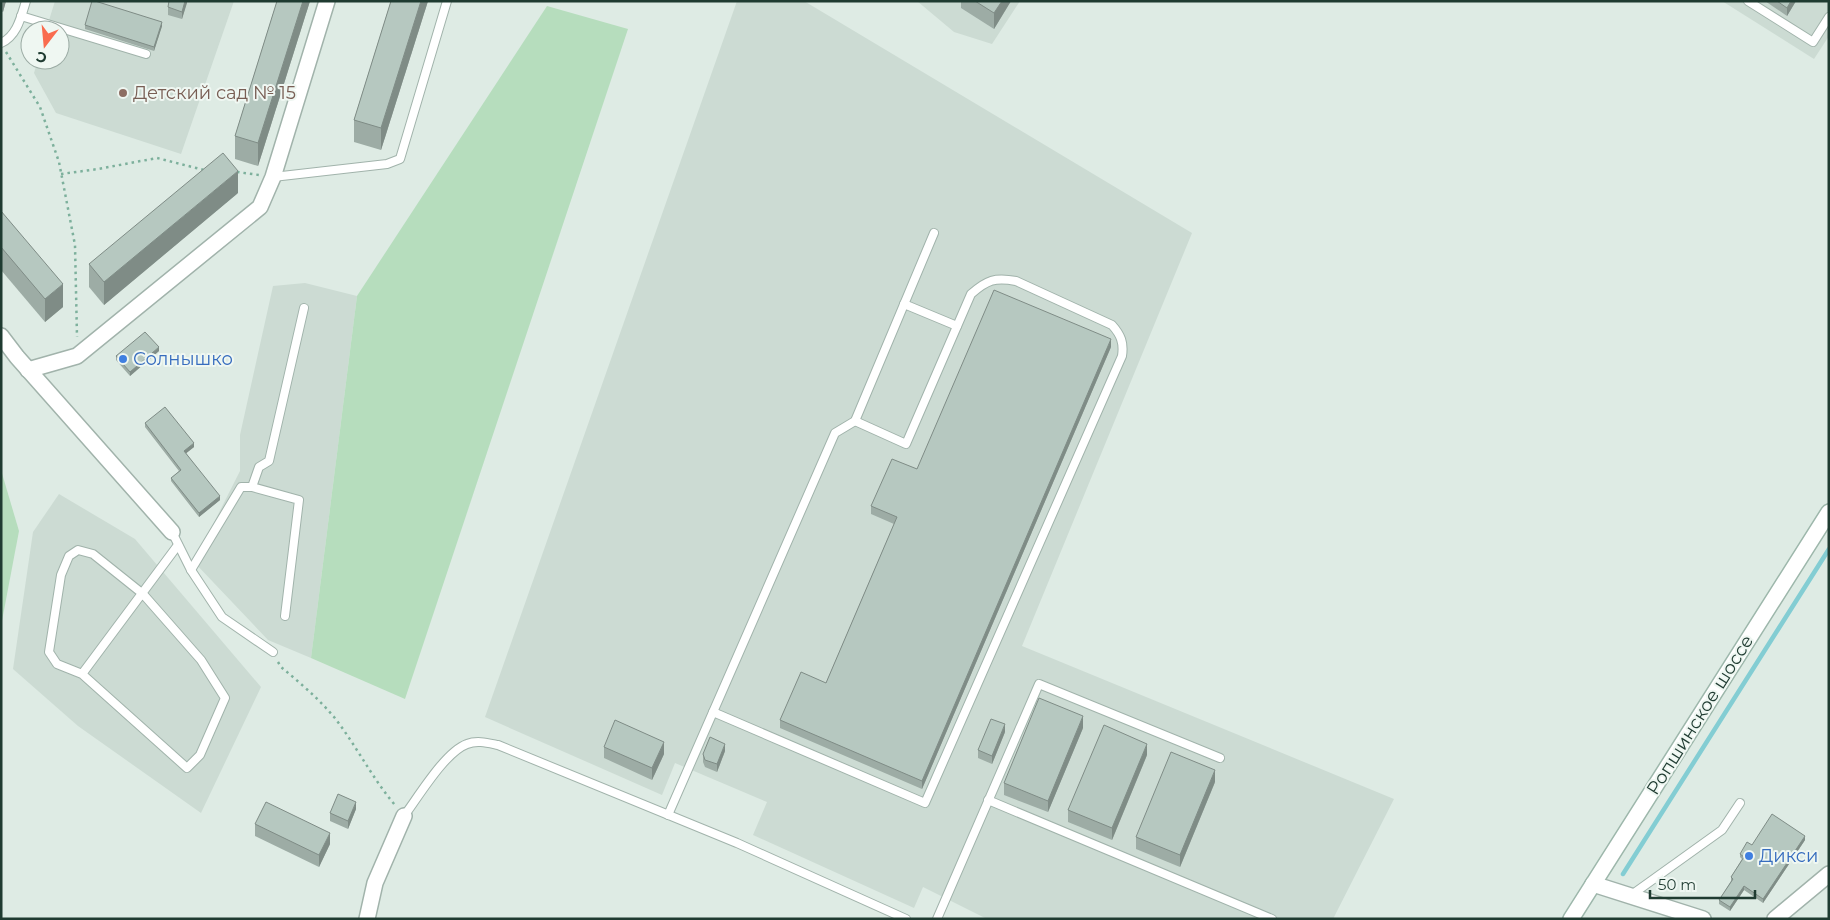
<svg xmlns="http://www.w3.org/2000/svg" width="1830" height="920" font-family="Montserrat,sans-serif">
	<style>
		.built { fill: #ccdbd3 }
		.green { fill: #b6ddbd }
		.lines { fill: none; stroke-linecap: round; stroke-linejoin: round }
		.stream { stroke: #83cdd3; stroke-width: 4.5 }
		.lane-casing { stroke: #a1b3ab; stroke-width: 10 }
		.street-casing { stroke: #a1b3ab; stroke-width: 18 }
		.secondary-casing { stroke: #9db7ab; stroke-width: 18 }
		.path { stroke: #7db09c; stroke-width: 2.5; stroke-dasharray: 2.5 4; stroke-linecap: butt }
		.lane { stroke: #fff; stroke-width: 8 }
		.street { stroke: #fff; stroke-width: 15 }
		.secondary { stroke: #fff; stroke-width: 15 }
		.wall { fill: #9daca5 }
		.shaded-wall { fill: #7f8c86 }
		.building { fill: #b6c8c0; stroke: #7f8c86 }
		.education-dot { fill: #8d6e63; stroke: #eff7f2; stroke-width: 2 }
		.shop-dot { fill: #3f7fe0; stroke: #eff7f2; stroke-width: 2 }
		.labels { text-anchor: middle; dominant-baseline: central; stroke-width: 4; stroke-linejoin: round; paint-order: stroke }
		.education-label { font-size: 18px; fill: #785e54; stroke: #eff7f2; text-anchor: start }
		.shop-label { font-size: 18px; fill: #366cbe; stroke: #eff7f2; text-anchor: start }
		.street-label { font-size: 18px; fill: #1f3b31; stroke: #eff7f2 }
	</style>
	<rect width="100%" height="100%" fill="#deebe4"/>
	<g class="built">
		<path d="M55,1H234L181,154L56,113L34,73L38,60H60V30H46Z"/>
		<path d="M737,1H804L1192,233L1022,646L1394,799L1333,919H987L923,887L914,908L753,835L767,802L675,763L662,795L485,717Z"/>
		<path d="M917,1H1020L992,44L954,32Z"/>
		<path d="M1722,1H1829V36L1814,59Z"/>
		<path d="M305,283L357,296L311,658L268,640L194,562L240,471V435L273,286Z"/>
		<path d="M59,494L135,539L261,687L201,813L78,726L13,669L33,532Z"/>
	</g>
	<g class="green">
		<path d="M547,6L628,29L405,699L311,658L357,296Z"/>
		<path d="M1,470L19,531L1,626Z"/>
	</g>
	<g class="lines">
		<path class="stream" d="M1623,874L1829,549"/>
		<defs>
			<g id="lane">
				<path d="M1748,1L1813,42L1829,17"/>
				<path d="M21,16L146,54"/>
				<path d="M1,43C17,36 21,17 26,1"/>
				<path d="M273,177L387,164L400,159L447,1"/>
				<path d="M904,304L957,326"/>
				<path d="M252,487L259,467L269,461L304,308"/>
				<path d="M172,532L191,570L222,617L273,652"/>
				<path d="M191,570L241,487H252L299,500L285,616"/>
				<path d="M82,674L57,664L49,652L61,575L69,556L78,550L93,554L143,594L201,660L225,698L200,755L187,768L82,674L178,545"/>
				<path d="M713,712L925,803L1122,356C1124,343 1121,335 1112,325L1016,281C995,277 987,280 971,294L906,444L855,421"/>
				<path d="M988,800L1272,919"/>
				<path d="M668,815L835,433L855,421L934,233"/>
				<path d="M404,816C419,796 445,752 467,744C477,740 488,743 498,745L737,843L906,919"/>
				<path d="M1630,896L1722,830L1740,803"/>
				<path d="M937,919L1039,684L1220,758"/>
			</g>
			<g id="street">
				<path d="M1,336L17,357L172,532"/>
				<path d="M28,370L77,356L260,207L273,177L327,1"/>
				<path d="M1593,884L1703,919"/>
				<path d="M367,919L375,883L404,816"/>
				<path d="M1775,919L1829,874"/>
			</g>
			<path id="secondary" d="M1571,919L1829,512"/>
		</defs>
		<use href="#lane" class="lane-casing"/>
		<use href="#street" class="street-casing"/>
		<use href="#secondary" class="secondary-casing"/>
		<g class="path">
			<path d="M6,52L40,107L59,162L75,245L77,337"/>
			<path d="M237,172L259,175"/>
			<path d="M61,174L98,169L157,158L204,170"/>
			<path d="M278,662L281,667C299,682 318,698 334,717C356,745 372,778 395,805"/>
		</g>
		<use href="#lane" class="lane"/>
		<use href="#street" class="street"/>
		<use href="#secondary" class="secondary"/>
	</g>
	<g class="wall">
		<path d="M1,1H6L3,12L1,11Z"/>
		<path d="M187,1L182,19L168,15V7Z"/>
		<path d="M277,1H310L258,166L235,159V136Z"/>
		<path d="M391,1H428L381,150L354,142V120Z"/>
		<path d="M961,1H1011L994,29L961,8Z"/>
		<path d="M1765,1H1796L1787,16Z"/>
		<path d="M85,25L162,26L154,51L85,29Z"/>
		<path d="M238,193L104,305L89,287V264Z"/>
		<path d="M1,211L63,307L45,322L1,270Z"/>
		<path d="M1111,347L922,789L780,728V720L826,683L894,524L871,514V506L917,469Z"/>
		<path d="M159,351L130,376L116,360V356Z"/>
		<path d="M145,423L194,447L186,453L220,500L199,517L171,481V478L179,471L145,427Z"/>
		<path d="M1083,728L1048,812L1004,795V783Z"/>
		<path d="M1005,732L992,764L978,758V750Z"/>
		<path d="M604,747L664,754L652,780L604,758Z"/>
		<path d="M725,751L717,772L705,767L703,762V754Z"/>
		<path d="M1147,755L1112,840L1068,822V810Z"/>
		<path d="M1215,782L1180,867L1136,849V837Z"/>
		<path d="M356,809L348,829L330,821V813Z"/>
		<path d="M255,824L330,844L319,867L255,836Z"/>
		<path d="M1805,840L1763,903L1744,890L1730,911L1719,904V900L1731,881V877L1742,859L1740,857V854L1752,845Z"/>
	</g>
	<g class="shaded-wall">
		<path d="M3,1H6L3,12Z"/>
		<path d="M185,1H187V3L182,19V12Z"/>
		<path d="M303,1H310L258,166V143Z"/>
		<path d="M421,1H428L381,150V128Z"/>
		<path d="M1002,1H1011L994,29V13Z"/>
		<path d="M1791,1H1796L1787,16V8Z"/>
		<path d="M162,22V26L154,51V47Z"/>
		<path d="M238,171V193L104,305V282Z"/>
		<path d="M63,284V307L45,322V299Z"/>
		<path d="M1111,339V347L922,789V781Z"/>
		<path d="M159,347V351L130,376V372Z"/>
		<path d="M194,443V447L184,455V451Z"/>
		<path d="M220,496V500L199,517V513Z"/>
		<path d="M1083,716V728L1048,812V801Z"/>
		<path d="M1005,724V732L992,764V756Z"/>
		<path d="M664,742V754L652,780V768Z"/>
		<path d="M725,744V751L717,772V764Z"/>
		<path d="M1147,744V755L1112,840V828Z"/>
		<path d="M1215,770V782L1180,867V855Z"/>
		<path d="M356,802V809L348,829V821Z"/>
		<path d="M330,833V844L319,867V855Z"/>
		<path d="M1805,836V840L1763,903V899Z"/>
		<path d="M1744,886V890L1730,911V907Z"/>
	</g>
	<g class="building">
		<path d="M92,1H95L162,22L154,47L85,25Z"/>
		<path d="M169,1H185L182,12L168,7Z"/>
		<path d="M277,1H303L258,143L235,136Z"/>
		<path d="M391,1H421L381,128L354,120Z"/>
		<path d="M975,1H1002L994,13Z"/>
		<path d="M1777,1H1791L1787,8Z"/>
		<path d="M223,153L238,171L104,282L89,264Z"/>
		<path d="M1,211L63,284L45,299L1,247Z"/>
		<path d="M994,290L1111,339L922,781L780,720L801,672L826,683L897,517L871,506L892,459L917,469Z"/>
		<path d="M145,332L159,347L130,372L116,356Z"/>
		<path d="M165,407L194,443L184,451L220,496L199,513L171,478L181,470L145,423Z"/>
		<path d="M1039,698L1083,716L1048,801L1004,783Z"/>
		<path d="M991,719L1005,724L992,756L978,750Z"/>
		<path d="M615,720L664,742L652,768L604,747Z"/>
		<path d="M1104,725L1147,744L1112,828L1068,810Z"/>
		<path d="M710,737L725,744L717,764L705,760L703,754Z"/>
		<path d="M1171,752L1215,770L1180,855L1136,837Z"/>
		<path d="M338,794L356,802L348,821L330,813Z"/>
		<path d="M266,802L330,833L319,855L255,824Z"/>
		<path d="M1772,814L1805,836L1763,899L1744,886L1730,907L1719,900L1733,879L1731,877L1744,857L1740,854L1747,842L1752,845Z"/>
	</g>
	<circle class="education-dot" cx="123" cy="93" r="5"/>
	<g class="shop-dot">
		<circle cx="123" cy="359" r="5"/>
		<circle cx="1749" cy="856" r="5"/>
	</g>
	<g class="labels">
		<g class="education-label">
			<text x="133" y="93">Детский сад № 15</text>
		</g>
		<g class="shop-label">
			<text x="133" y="359">Солнышко</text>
			<text x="1759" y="856">Дикси</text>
		</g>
		<g class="street-label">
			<text transform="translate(1700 715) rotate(-58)">Ропшинское шоссе</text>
		</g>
	</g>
	<rect width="1830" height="920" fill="none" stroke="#1f3b31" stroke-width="5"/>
	<g transform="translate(45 45) rotate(196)"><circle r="24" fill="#eff7f2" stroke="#9caca5"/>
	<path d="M0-4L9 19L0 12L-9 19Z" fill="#f96b4e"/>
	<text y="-8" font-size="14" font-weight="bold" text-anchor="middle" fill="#1f3b31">С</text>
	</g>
	<path d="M1650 890v8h105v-8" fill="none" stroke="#1f3b31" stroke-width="2.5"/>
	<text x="1658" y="890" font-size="15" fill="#1f3b31" stroke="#eff7f2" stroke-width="4" paint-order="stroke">50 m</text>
</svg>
